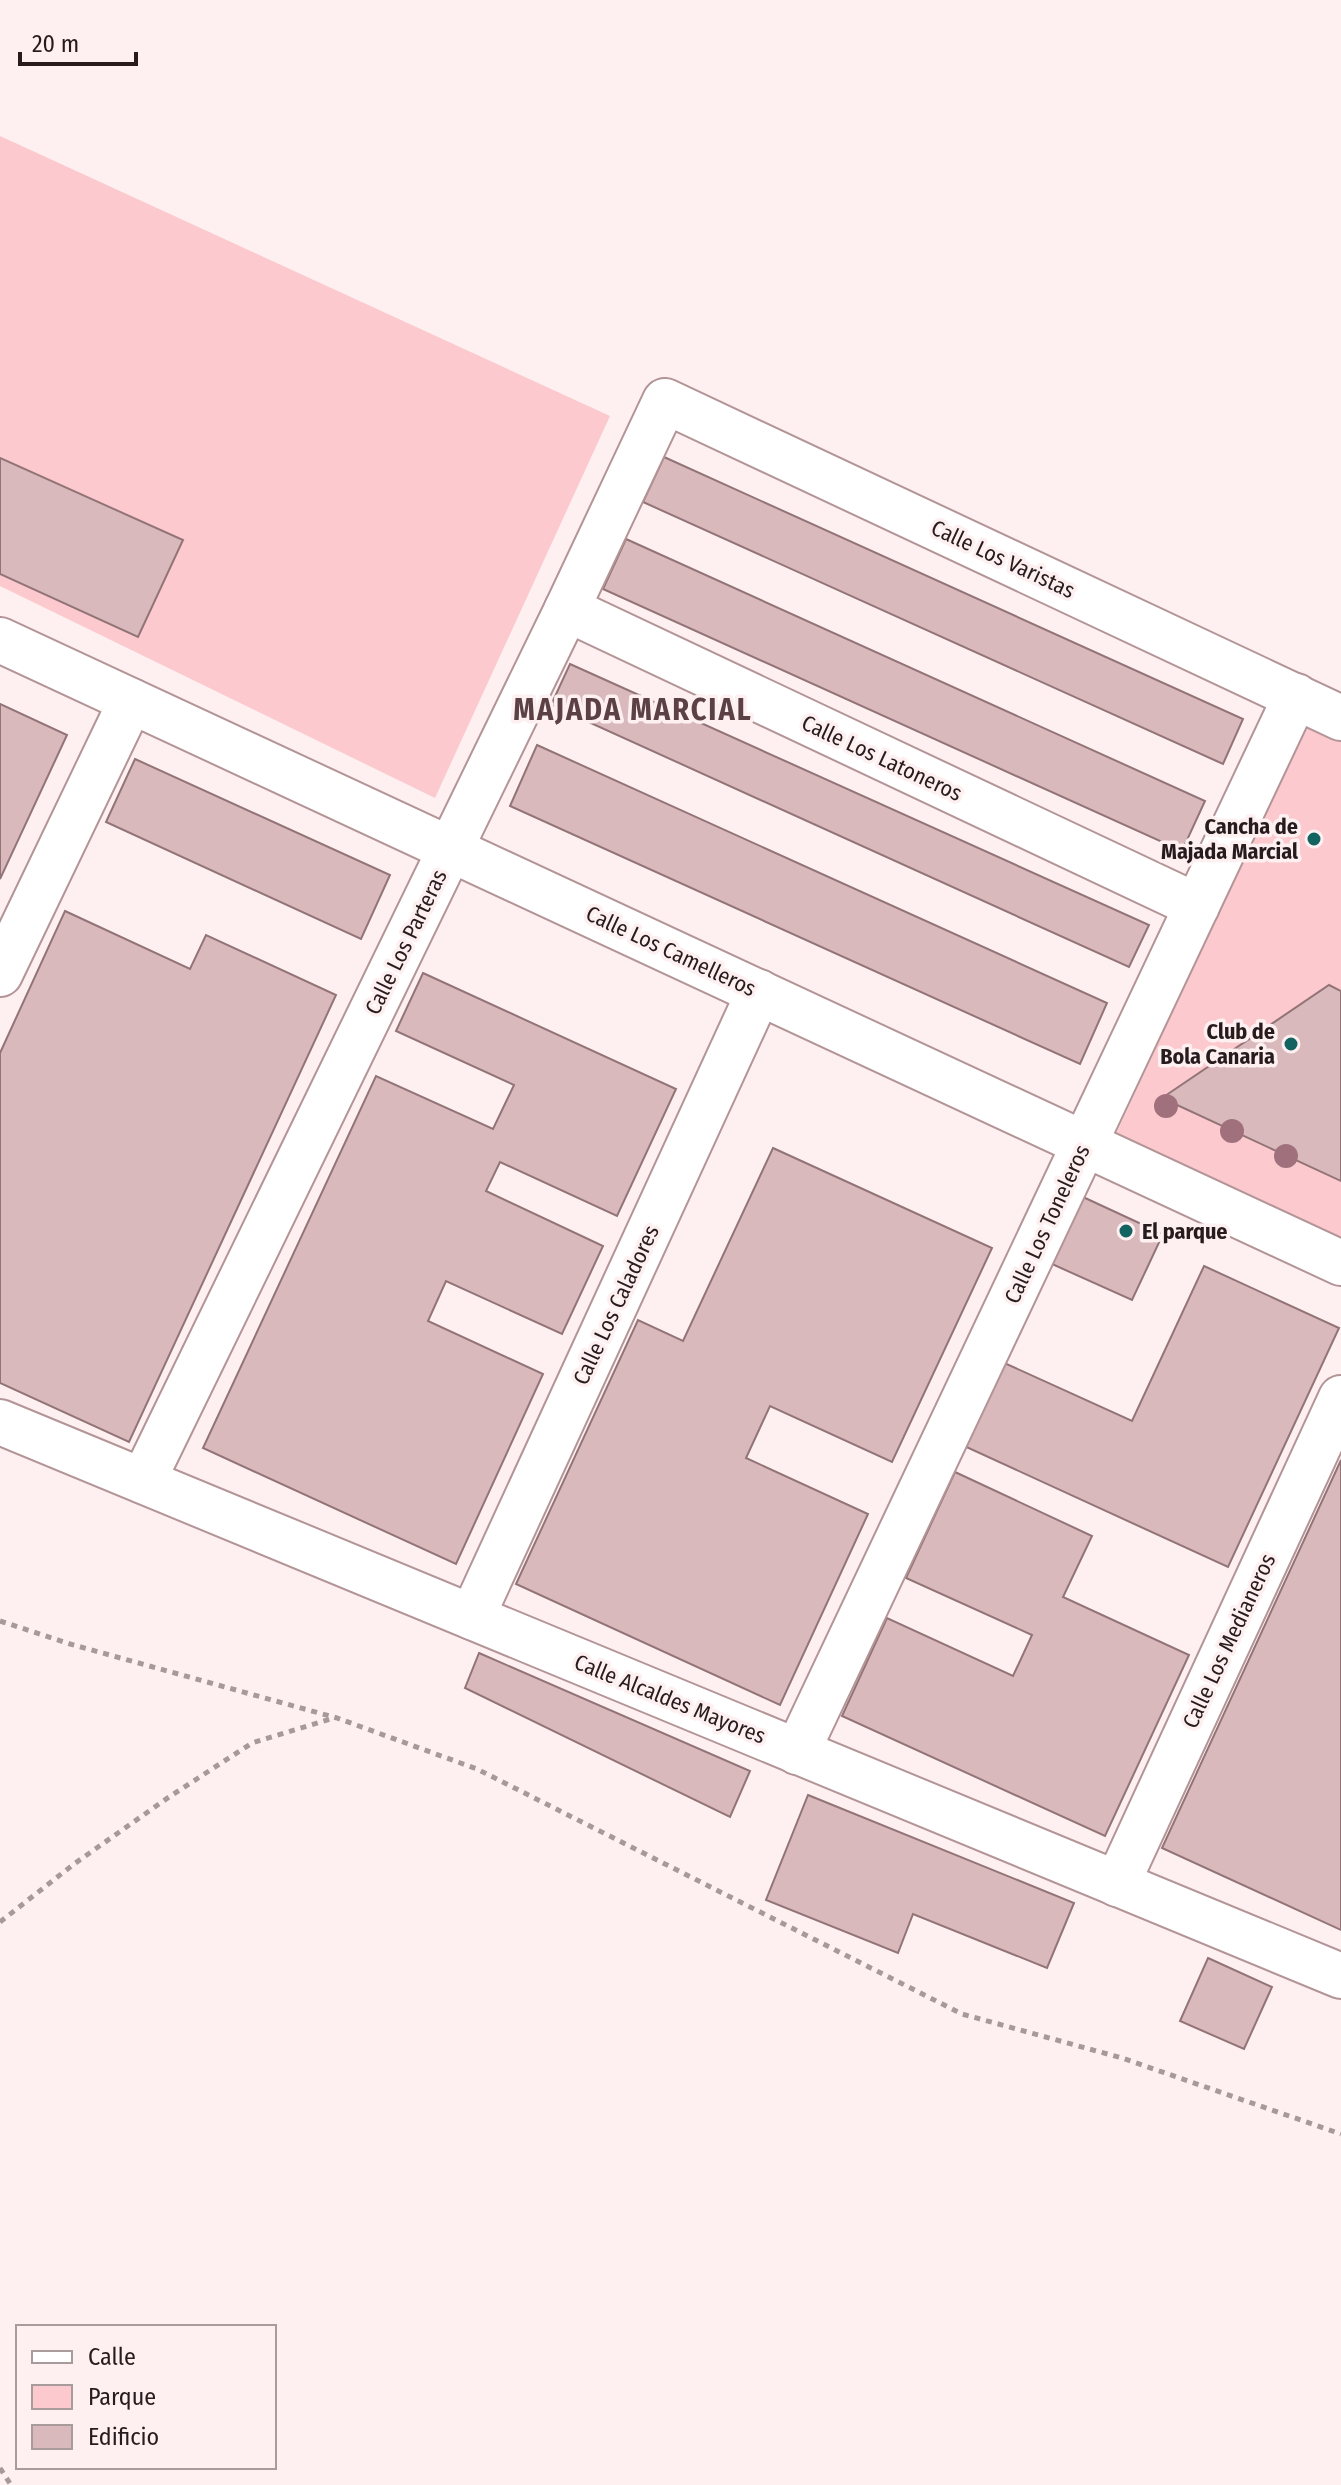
<svg xmlns="http://www.w3.org/2000/svg" width="1341" height="2485" font-family="'Fira Sans Condensed',sans-serif">
	<style>
		.green { fill: #fbc9ce }
		.building { fill: #d9b9bc; stroke: #927477; stroke-width: 2 }
		.lines { fill: none; stroke-linecap: round; stroke-linejoin: round }
		.minor-casing { stroke: #b39497; stroke-width: 48 }
		.path { stroke: #a6999a; stroke-width: 5; stroke-dasharray: 6 6; stroke-linecap: butt }
		.minor { stroke: #fff; stroke-width: 44 }
		.tree { fill: #a0717d }
		.poi-dot { fill: #136360; stroke: #fef0f1; stroke-width: 3 }
		.labels { text-anchor: middle; dominant-baseline: central; stroke-width: 7; stroke-linejoin: round; paint-order: stroke }
		.street-label { font-size: 22px; fill: #271b1d; stroke: #fef0f1 }
		.poi-label { font-size: 22px; font-weight: bold; fill: #271b1d; stroke: #fef0f1; text-anchor: end }
		.district-label { font-size: 30px; font-weight: bold; letter-spacing: 2px; fill: #5c4144; stroke: #fef0f1 }
	</style>
	<rect width="100%" height="100%" fill="#fef0f1"/>
	<g class="green">
		<path d="M0,136L610,416L435,798L0,586Z"/>
		<path d="M1306,725L1341,742V1239L1116,1134Z"/>
	</g>
	<g class="building">
		<path d="M664,457L1243,719L1223,764L643,502Z"/>
		<path d="M0,458L183,540L138,637L0,574Z"/>
		<path d="M626,539L1205,801L1182,851L603,589Z"/>
		<path d="M570,664L1149,925L1129,967L551,705Z"/>
		<path d="M0,704L67,735L0,879Z"/>
		<path d="M537,745L1107,1003L1080,1064L510,806Z"/>
		<path d="M135,759L390,875L361,939L106,822Z"/>
		<path d="M65,911L190,969L206,935L336,995L129,1442L0,1383V1053Z"/>
		<path d="M423,973L676,1089L617,1216L500,1162L486,1191L603,1246L562,1334L446,1281L428,1321L543,1374L456,1564L203,1448L376,1076L493,1129L514,1085L396,1031Z"/>
		<path d="M1329,985L1341,991V1181L1162,1098Z"/>
		<path d="M773,1148L992,1248L892,1462L770,1406L746,1458L868,1514L780,1705L516,1584L638,1320L683,1341Z"/>
		<path d="M1083,1197L1163,1234L1132,1300L1052,1264Z"/>
		<path d="M1204,1266L1339,1328L1228,1567L962,1445L1000,1361L1132,1421Z"/>
		<path d="M1341,1460V1930L1162,1848Z"/>
		<path d="M955,1472L1092,1536L1063,1597L1189,1655L1105,1836L842,1716L887,1618L1013,1676L1032,1635L906,1578Z"/>
		<path d="M479,1653L750,1771L730,1817L465,1688Z"/>
		<path d="M808,1795L1074,1903L1047,1968L913,1914L898,1953L766,1900Z"/>
		<path d="M1208,1958L1272,1987L1244,2049L1180,2021Z"/>
	</g>
	<g class="lines">
		<defs>
			<g id="minor">
				<path d="M567,609L1197,906"/>
				<path d="M0,640L1341,1263"/>
				<path d="M0,974L131,701"/>
				<path d="M0,1422L1341,1976"/>
				<path d="M143,1481L567,609L665,401L1341,718"/>
				<path d="M472,1617L759,992"/>
				<path d="M797,1752L1296,696"/>
				<path d="M1117,1884L1341,1398"/>
			</g>
		</defs>
		<use href="#minor" class="minor-casing"/>
		<g class="path">
			<path d="M0,1621L70,1644L337,1718L477,1769L962,2014L1122,2058L1341,2134"/>
			<path d="M0,1922L74,1864L169,1797L252,1743L334,1718"/>
			<path d="M0,2468L11,2485"/>
		</g>
		<use href="#minor" class="minor"/>
	</g>
	<g class="tree">
		<circle cx="1166" cy="1106" r="12"/>
		<circle cx="1232" cy="1131" r="12"/>
		<circle cx="1286" cy="1156" r="12"/>
	</g>
	<g class="poi-dot">
		<circle cx="1314" cy="839" r="8"/>
		<circle cx="1291" cy="1044" r="8"/>
		<circle cx="1126" cy="1231" r="8"/>
	</g>
	<g class="labels">
		<g class="street-label">
			<text transform="translate(1003 559) rotate(25)">Calle Los Varistas</text>
			<text transform="translate(882 758) rotate(25)">Calle Los Latoneros</text>
			<text transform="translate(406 942) rotate(-64)">Calle Los Parteras</text>
			<text transform="translate(671 951) rotate(25)">Calle Los Camelleros</text>
			<text transform="translate(1047 1224) rotate(-65)">Calle Los Toneleros</text>
			<text transform="translate(616 1305) rotate(-65)">Calle Los Caladores</text>
			<text transform="translate(1229 1641) rotate(-65)">Calle Los Medianeros</text>
			<text transform="translate(670 1699) rotate(22)">Calle Alcaldes Mayores</text>
		</g>
		<g class="poi-label">
			<text x="1298" y="826">Cancha de<tspan x="1298" dy="25">Majada Marcial</tspan></text>
			<text x="1275" y="1031">Club de<tspan x="1275" dy="25">Bola Canaria</tspan></text>
			<text x="1142" y="1231" text-anchor="start">El parque</text>
		</g>
		<g class="district-label">
			<text x="633" y="710">MAJADA MARCIAL</text>
		</g>
	</g>
	<rect x="16" y="2325" width="260" height="144" fill="#fef0f1" stroke="#a89b9c" stroke-width="2"/>
	<rect x="32" y="2351" width="40" height="12" fill="#ffffff" stroke="#a89b9c" stroke-width="2"/>
	<text x="88" y="2365" font-size="24" fill="#271b1d">Calle</text>
	<rect x="32" y="2385" width="40" height="24" fill="#fbc9ce" stroke="#a89b9c" stroke-width="2"/>
	<text x="88" y="2405" font-size="24" fill="#271b1d">Parque</text>
	<rect x="32" y="2425" width="40" height="24" fill="#d9b9bc" stroke="#a89b9c" stroke-width="2"/>
	<text x="88" y="2445" font-size="24" fill="#271b1d">Edificio</text>
	<path d="M20 52v12h116v-12" fill="none" stroke="#271b1d" stroke-width="4"/>
	<text x="32" y="52" font-size="24" fill="#271b1d" stroke="#fef0f1" stroke-width="6" paint-order="stroke">20 m</text>
</svg>
